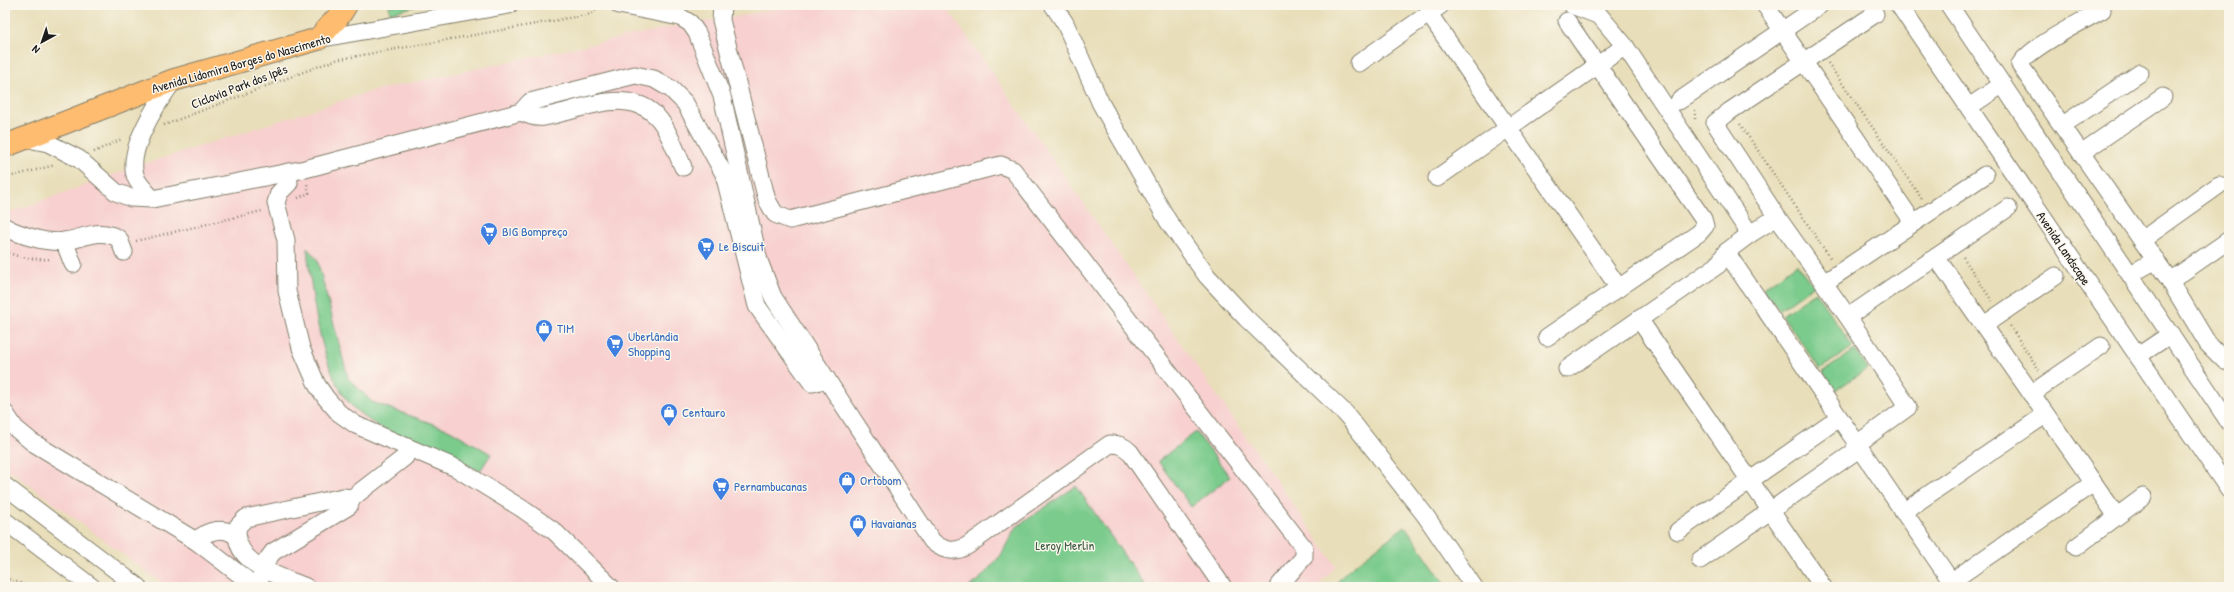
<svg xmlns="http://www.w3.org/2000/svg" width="2234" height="592" font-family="'Patrick Hand',sans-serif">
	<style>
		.built { fill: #f7d0cf }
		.green { fill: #7acb8c; stroke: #4b7454 }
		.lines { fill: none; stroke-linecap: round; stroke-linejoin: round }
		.minor-casing { stroke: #827d6a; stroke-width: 19 }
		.major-casing { stroke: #827d6a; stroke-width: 24 }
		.path { stroke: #827d6a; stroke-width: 2.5; stroke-dasharray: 1 3; stroke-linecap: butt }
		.minor { stroke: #fff; stroke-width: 17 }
		.major { stroke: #fdbc6f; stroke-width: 22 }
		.labels { text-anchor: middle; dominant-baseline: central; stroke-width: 3; stroke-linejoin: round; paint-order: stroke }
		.street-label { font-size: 13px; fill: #1c1c1c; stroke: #fbf7ec }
		.shop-label { font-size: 13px; fill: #366cbe; stroke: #fbf7ec; text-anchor: start }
		.park-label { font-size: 13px; fill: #3d5943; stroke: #fbf7ec }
	</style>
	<rect width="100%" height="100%" fill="#fbf7ec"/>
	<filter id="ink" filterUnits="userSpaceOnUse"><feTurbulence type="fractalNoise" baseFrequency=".025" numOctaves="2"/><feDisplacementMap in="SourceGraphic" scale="8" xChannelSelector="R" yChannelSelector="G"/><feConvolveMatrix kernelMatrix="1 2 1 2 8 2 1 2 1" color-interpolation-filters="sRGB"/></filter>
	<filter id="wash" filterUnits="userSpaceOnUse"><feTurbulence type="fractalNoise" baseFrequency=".012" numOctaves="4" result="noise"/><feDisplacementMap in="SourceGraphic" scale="16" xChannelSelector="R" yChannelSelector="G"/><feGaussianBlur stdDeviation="0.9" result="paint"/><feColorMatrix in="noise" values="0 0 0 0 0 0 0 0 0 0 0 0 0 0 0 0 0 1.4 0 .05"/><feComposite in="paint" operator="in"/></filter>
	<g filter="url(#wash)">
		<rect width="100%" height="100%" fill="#e8deb9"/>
		<path class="built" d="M793,5H945L1336,566L1317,587H167L5,467V214L135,167L372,91L690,23L721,20Z"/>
		<g class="green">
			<path d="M389,5H420L390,13Z"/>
			<path d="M307,248L317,259L348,378L372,402L450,430L491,454L480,471C440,454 390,439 357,411C320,378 312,294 307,248Z"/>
			<path d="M1797,264L1813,286L1779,310L1763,288Z"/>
			<path d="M1815,292L1853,347L1820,369L1782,315Z"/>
			<path d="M1855,350L1868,368L1836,390L1823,372Z"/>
			<path d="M1196,432L1230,477L1191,507L1158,461Z"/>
			<path d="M1076,486L1146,587H969L978,581L1001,555L1015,528Z"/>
			<path d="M1405,526L1447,587H1333L1348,570Z"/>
		</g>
	</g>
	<g filter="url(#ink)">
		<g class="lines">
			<defs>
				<g id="minor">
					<path d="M619,5L680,17L690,23L697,33L722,96L759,261L773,297L932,541C943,551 954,553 967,546L1110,444C1119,444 1124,446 1130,452L1223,587"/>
					<path d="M722,5L721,20L767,200L775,214L790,220L1001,165L1013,170L1304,548V557L1278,587"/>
					<path d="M1053,5L1065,23L1101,104L1168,221L1207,276L1246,318L1346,414L1425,515L1474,587"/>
					<path d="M1572,5L1600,16L1590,5"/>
					<path d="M1765,5L1913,222"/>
					<path d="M1899,5L2229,490"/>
					<path d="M1949,5L2229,422"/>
					<path d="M2102,10C2085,20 2026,49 2020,65L2170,281L2208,344L2225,361L2229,362"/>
					<path d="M1429,14L1619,288"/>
					<path d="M1600,16L1625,46L1750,234L1777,217L1848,317L1908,407L1857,444L1853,453L1700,560"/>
					<path d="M318,39L509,5"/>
					<path d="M1359,63L1441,5"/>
					<path d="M1679,101L1820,5"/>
					<path d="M1969,107L2003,84"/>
					<path d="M521,112C541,121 544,117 565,112C598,103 641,88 664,126C671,138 677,153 683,167"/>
					<path d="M2063,125L2140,73"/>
					<path d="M23,138L48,143L79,159L116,192L131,198L152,199L305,169L521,112L530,102L635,75L654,79L671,89L685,103L724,174L757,306L812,383L827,379"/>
					<path d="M2081,153L2163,97"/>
					<path d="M288,172L289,183L279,193L276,203L286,240L287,291L301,348L317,385L326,398L339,413L356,425L456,468L521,508L554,531L611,587"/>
					<path d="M1437,178L1625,46"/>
					<path d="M152,199C148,193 141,187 137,180C123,153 158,102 174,80"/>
					<path d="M1777,217L1715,123L1730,111L1875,14"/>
					<path d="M5,227C20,235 48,244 65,241C85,238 100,227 119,239L124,252"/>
					<path d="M2142,240L2219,185"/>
					<path d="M64,241L73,264"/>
					<path d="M1726,252L1955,587"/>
					<path d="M1936,257L2116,515"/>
					<path d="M2131,274L2156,260"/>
					<path d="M2170,281L2229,240"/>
					<path d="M1824,283L1985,175"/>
					<path d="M1848,317L2008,208"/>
					<path d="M1639,319L1823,587"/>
					<path d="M1984,325L2056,276"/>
					<path d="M1547,337L1699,233L1705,226L1703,219L1567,21"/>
					<path d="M2138,356L2171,334"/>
					<path d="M1567,369L1718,265L1726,252L1750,234"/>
					<path d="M2031,394L2101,346"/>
					<path d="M5,413L15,428L32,442L196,541L256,587"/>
					<path d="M5,486L138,587"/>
					<path d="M1903,512L2045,415"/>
					<path d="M5,521L92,587"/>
					<path d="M1678,531L1839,418"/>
					<path d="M196,541C207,530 226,525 238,538"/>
					<path d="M2076,547L2143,497"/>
					<path d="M260,579L267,560L273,552L349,506L352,498L405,457L406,448"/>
					<path d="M1952,581L2092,484"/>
					<path d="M306,587C280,576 230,564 238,526L246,518L343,497L352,498"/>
				</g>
				<path id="major" d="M5,146L174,80L318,39L339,16L346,5"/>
			</defs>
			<use href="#minor" class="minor-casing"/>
			<use href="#major" class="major-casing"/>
			<g class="path">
				<path d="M1828,63L1922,199"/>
				<path d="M1695,110V121"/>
				<path d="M1740,124L1831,259"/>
				<path d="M164,125L335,60L591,14L601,5"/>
				<path d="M94,152L122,139"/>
				<path d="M5,178L55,165"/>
				<path d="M298,198L309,193L307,184"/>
				<path d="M136,241L262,211"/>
				<path d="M5,251C18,258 37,260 51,259"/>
				<path d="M1963,257L1992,301"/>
				<path d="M2010,326L2039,370"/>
				<path d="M5,578L31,587"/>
			</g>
			<use href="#minor" class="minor"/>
			<use href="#major" class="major"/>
		</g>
	</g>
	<defs>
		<symbol id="supermarket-pin" viewBox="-11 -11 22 30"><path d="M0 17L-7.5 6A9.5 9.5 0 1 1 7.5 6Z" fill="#3f7fe0" stroke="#fbf7ec"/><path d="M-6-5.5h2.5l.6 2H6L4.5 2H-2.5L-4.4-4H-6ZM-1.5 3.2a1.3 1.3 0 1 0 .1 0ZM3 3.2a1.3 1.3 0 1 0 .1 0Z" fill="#fff"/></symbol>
		<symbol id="shop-pin" viewBox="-11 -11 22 30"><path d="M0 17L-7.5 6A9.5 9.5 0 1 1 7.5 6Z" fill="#3f7fe0" stroke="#fbf7ec"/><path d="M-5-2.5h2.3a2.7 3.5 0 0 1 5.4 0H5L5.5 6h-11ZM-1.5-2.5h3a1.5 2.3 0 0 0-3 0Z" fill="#fff"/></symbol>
	</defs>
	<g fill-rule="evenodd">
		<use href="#supermarket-pin" x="479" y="221" width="20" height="27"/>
		<use href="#supermarket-pin" x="696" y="236" width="20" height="27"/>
		<use href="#shop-pin" x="534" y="318" width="20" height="27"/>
		<use href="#supermarket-pin" x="605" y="333" width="20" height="27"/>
		<use href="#shop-pin" x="659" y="402" width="20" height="27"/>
		<use href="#shop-pin" x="837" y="470" width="20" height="27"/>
		<use href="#supermarket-pin" x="711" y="476" width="20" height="27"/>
		<use href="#shop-pin" x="848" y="513" width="20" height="27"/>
	</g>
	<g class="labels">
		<g class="street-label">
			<text transform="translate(241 63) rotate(-16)">Avenida Lidomira Borges do Nascimento</text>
			<text transform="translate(239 86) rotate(-21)">Ciclovia Park dos Ipês</text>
			<text transform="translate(2064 248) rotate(56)">Avenida Landscape</text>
		</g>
		<g class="shop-label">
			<text x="502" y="231">BIG Bompreço</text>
			<text x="719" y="246">Le Biscuit</text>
			<text x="557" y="328">TIM</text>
			<text x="628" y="336">Uberlândia<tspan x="628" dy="15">Shopping</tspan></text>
			<text x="682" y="412">Centauro</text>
			<text x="860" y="480">Ortobom</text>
			<text x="734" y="486">Pernambucanas</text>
			<text x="871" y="523">Havaianas</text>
		</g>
		<g class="park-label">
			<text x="1065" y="545">Leroy Merlin</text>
		</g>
	</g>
	<rect width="2234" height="592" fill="none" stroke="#fbf7ec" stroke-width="20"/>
	<g transform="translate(42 42) rotate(220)" stroke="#fbf7ec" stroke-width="3" paint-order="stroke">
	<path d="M0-3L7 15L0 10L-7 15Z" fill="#1c1c1c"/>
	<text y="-6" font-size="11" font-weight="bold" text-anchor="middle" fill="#1c1c1c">N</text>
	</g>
</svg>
